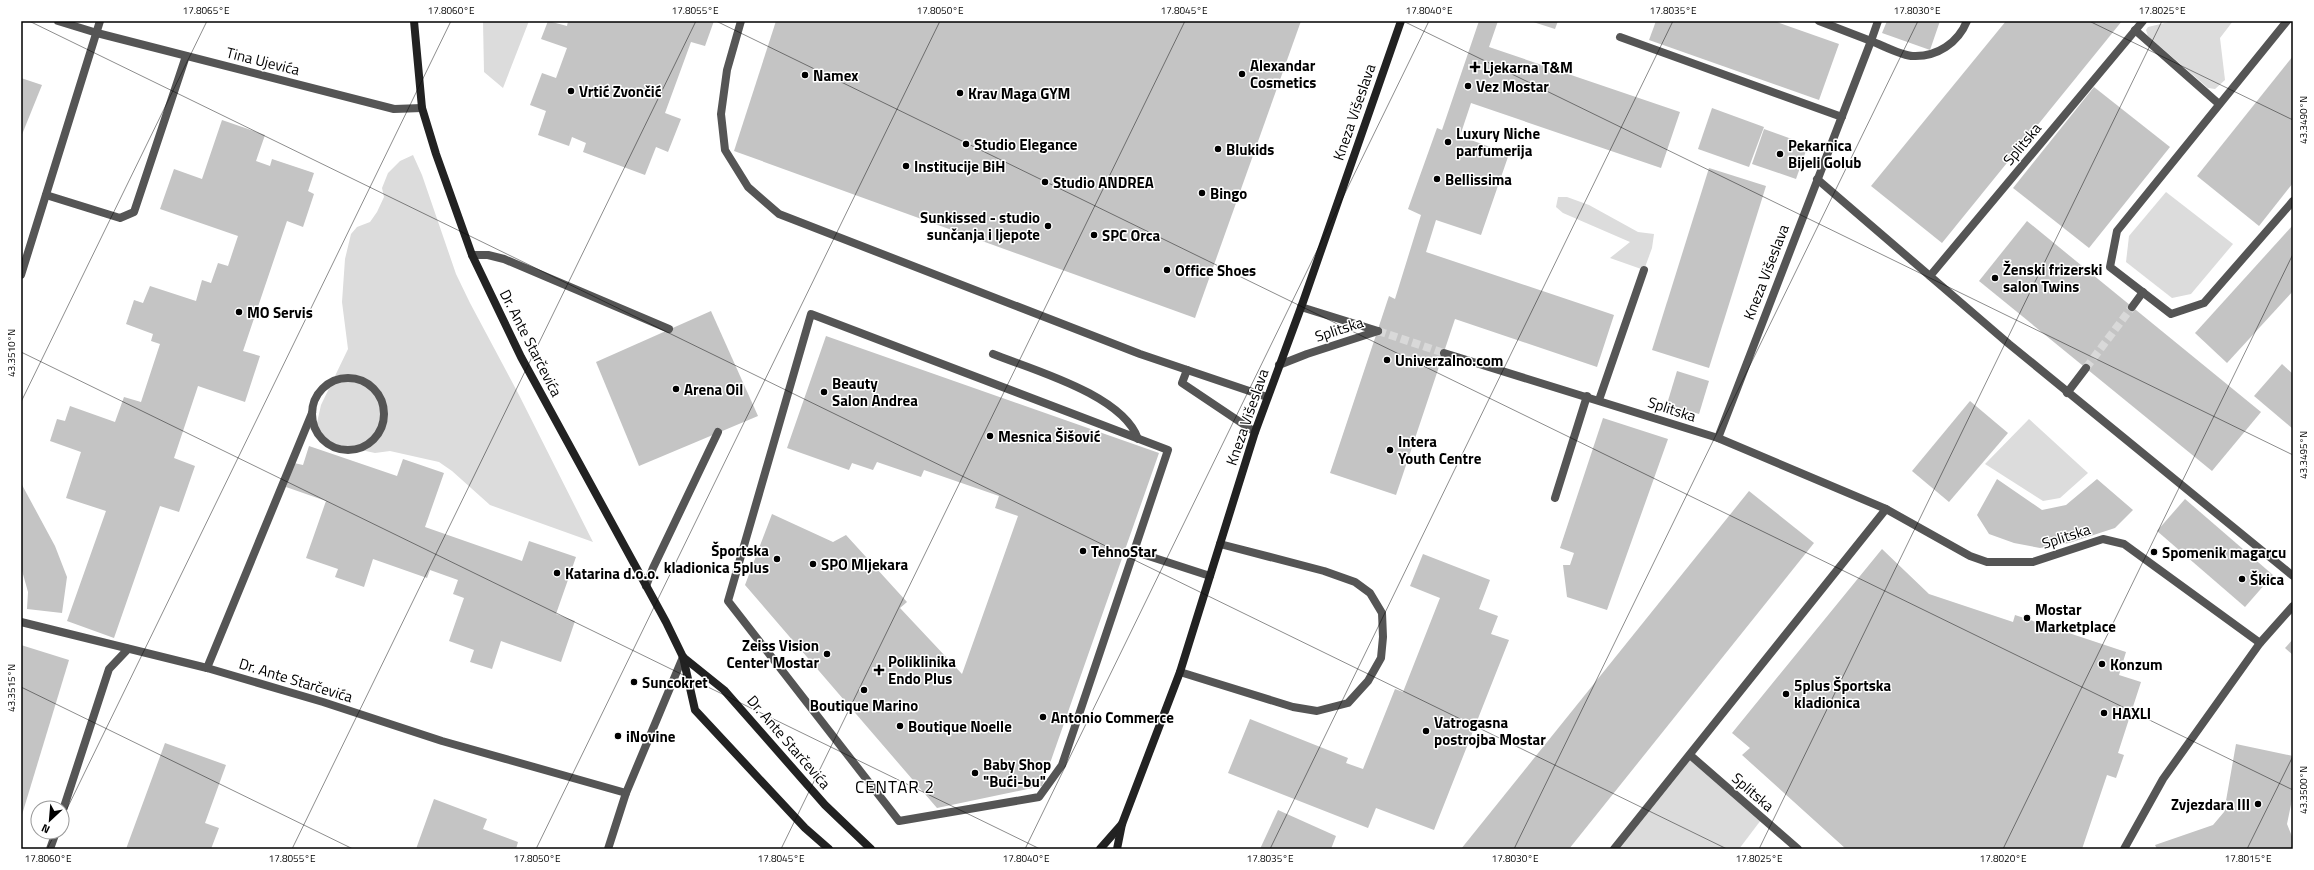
<svg xmlns="http://www.w3.org/2000/svg" width="2314" height="870" font-family="'Titillium Web',sans-serif">
	<style>
		.green { fill: #dcdcdc }
		.building { fill: #c4c4c4 }
		.lines { fill: none; stroke-linecap: round; stroke-linejoin: round }
		.street-tunnel { stroke: #d9d9d9; stroke-width: 8; stroke-dasharray: 8 4; stroke-linecap: butt }
		.lane { stroke: #555; stroke-width: 8 }
		.street { stroke: #555; stroke-width: 8 }
		.secondary { stroke: #222; stroke-width: 8 }
		.ticks { fill: none; stroke: #000; stroke-width: 1; stroke-opacity: 0.45 }
		.poi-dot { fill: #000; stroke: #fff; stroke-width: 1.5 }
		.labels { text-anchor: middle; dominant-baseline: central; stroke-width: 3; stroke-linejoin: round; paint-order: stroke }
		.street-label { font-size: 15px; fill: #000; stroke: #fff }
		.poi-label { font-size: 15px; font-weight: bold; fill: #000; stroke: #fff; text-anchor: start }
		.quarter-label { font-size: 17px; letter-spacing: 1px; fill: #000; stroke: #fff }
		.neatline { fill: none; stroke: #000; stroke-width: 1.5 }
		.ticks-label { font-size: 10px; text-anchor: middle; fill: #000 }
	</style>
	<rect width="100%" height="100%" fill="#fff"/>
	<g class="green">
		<path d="M483,21H529L503,88L484,72Z"/>
		<path d="M2173,21H2233L2220,38L2225,80L2215,89L2208,88L2148,36L2146,30L2148,27Z"/>
		<path d="M413,155L422,175L456,274L470,303L519,395L593,542L490,505L452,471L439,462L390,451L375,453L329,443L320,438L316,427L321,405L348,349L342,302L345,259L351,234L357,227L370,222L377,212L384,197L382,188L388,173L400,161Z"/>
		<path d="M2166,192L2233,244L2191,294L2172,298L2126,262L2129,236Z"/>
		<path d="M1558,197H1567L1589,205L1638,232L1654,234L1652,248L1644,270L1610,258L1630,242L1563,213L1556,207Z"/>
		<path d="M2029,419L2088,473L2060,498L2043,501L1985,464Z"/>
		<path d="M1690,755L1761,820L1739,849H1614Z"/>
	</g>
	<g class="building">
		<path d="M548,21L567,26L568,21H714L705,46L691,42L665,113L681,119L668,152L656,147L645,175L583,152L586,143L572,137L569,146L538,135L546,111L530,105L542,73L556,78L567,48L541,39Z"/>
		<path d="M776,21H1301L1195,318L734,151Z"/>
		<path d="M1479,21H1498L1489,47L1680,112L1661,168L1471,103L1460,136L1509,154L1481,235L1436,220L1426,252L1614,315L1597,367L1455,319L1396,495L1330,473L1389,296L1395,299L1421,215L1408,209L1437,128L1442,130Z"/>
		<path d="M1530,21H1558L1555,29Z"/>
		<path d="M1656,21H1774L1839,44L1819,100L1649,40Z"/>
		<path d="M1887,21H1940L1930,50L1882,33Z"/>
		<path d="M2006,21H2122L1942,243L1871,186Z"/>
		<path d="M2293,56V183L2259,226L2197,176Z"/>
		<path d="M21,78L42,85L21,137Z"/>
		<path d="M2094,87L2170,147L2089,248L2013,188Z"/>
		<path d="M1712,108L1764,127L1749,167L1698,149Z"/>
		<path d="M222,120L265,135L256,161L270,166L272,159L314,173L308,191L314,194L303,227L287,221L243,351L260,356L245,402L198,386L174,458L195,466L179,512L160,506L114,638L67,621L106,511L66,498L81,452L50,441L57,419L65,421L70,406L115,422L124,397L141,402L160,344L151,341L153,334L126,324L134,300L143,303L150,286L196,301L202,280L211,283L218,263L228,266L238,236L160,209L174,169L202,179Z"/>
		<path d="M1764,129L1808,145L1796,179L1752,164Z"/>
		<path d="M1709,168L1766,186L1709,368L1652,350Z"/>
		<path d="M2027,221L2261,412L2212,471L1979,281Z"/>
		<path d="M2293,225V291L2227,363L2195,333Z"/>
		<path d="M711,311L758,416L639,466L596,362Z"/>
		<path d="M826,336L1159,453L1042,786L937,808L745,585L772,514L833,542L846,535L907,602L900,608L962,674L1018,516L995,508L999,496L924,470L921,477L877,462L873,470L852,463L849,470L787,448Z"/>
		<path d="M2282,364L2293,374V429L2254,396Z"/>
		<path d="M1677,371L1709,381L1699,414L1667,404Z"/>
		<path d="M1970,401L2008,433L1949,502L1912,471Z"/>
		<path d="M1603,418L1668,439L1607,610L1567,597L1563,565H1570L1574,553L1560,548Z"/>
		<path d="M309,446L397,476L403,459L444,473L425,527L522,561L529,541L576,557L556,614L575,621L561,662L501,641L492,669L470,662L474,650L449,641L464,598L453,594L458,580L430,570L427,578L373,559L364,587L335,577L338,569L306,558L326,501L286,487L294,463L303,465Z"/>
		<path d="M1997,479L2042,510L2066,505L2097,479L2133,510L2115,528L2069,543L2040,548L2014,543L1989,534L1977,515Z"/>
		<path d="M21,483L55,546L67,577L62,613L27,609L28,592L21,567Z"/>
		<path d="M1749,491L1814,543L1569,849H1461Z"/>
		<path d="M2185,499L2273,575L2245,607L2157,531Z"/>
		<path d="M1882,549L1929,594L2013,622L2015,615L2126,652L2119,675L2141,682L2118,753L2124,755L2116,778L2107,775L2082,849H1846L1742,755L1750,748L1732,733Z"/>
		<path d="M1423,554L1490,580L1479,609L1498,616L1491,634L1509,640L1434,830L1376,808L1368,828L1228,773L1250,719L1348,758L1346,763L1363,769L1395,689L1403,692L1440,598L1410,586Z"/>
		<path d="M2293,639V655L2285,648Z"/>
		<path d="M21,645L69,660L21,818Z"/>
		<path d="M165,743L226,765L205,823L219,828L211,849H126Z"/>
		<path d="M2236,744L2293,756V795L2287,824L2293,839V849H2157L2155,845L2213,825L2224,812Z"/>
		<path d="M434,799L487,819L483,829L518,842L516,849H416Z"/>
		<path d="M1278,810L1336,836L1331,849H1260Z"/>
	</g>
	<g class="lines">
		<g class="street-tunnel">
			<path d="M1378,331L1444,353"/>
			<path d="M2086,368L2132,307"/>
		</g>
		<g class="lane">
			<path d="M1819,21L1871,41"/>
			<path d="M1620,37L1842,117"/>
			<path d="M472,255H488L504,259L669,329"/>
			<path d="M811,314L1168,450L1062,765L1039,797L899,821L728,601Z"/>
			<path d="M993,354C1033,370 1123,395 1138,439"/>
			<circle cx="348" cy="414" r="36"/>
			<path d="M1555,498L1587,396"/>
			<path d="M1886,509L1970,556L1987,562H2033L2103,539L2124,544L2260,643"/>
			<path d="M1133,551L1210,576"/>
			<path d="M646,586L653,568L718,432"/>
			<path d="M207,668L312,413"/>
			<path d="M1180,672L1293,707L1317,711L1348,703L1368,681L1381,658L1383,637L1382,613L1370,593L1355,582L1324,571L1220,544"/>
		</g>
		<g class="street">
			<path d="M58,21L97,33L394,109L422,108"/>
			<path d="M741,21L727,70L721,114L725,150L748,187L779,214L1140,354L1267,397"/>
			<path d="M1878,21L1871,41C1882,45 1902,56 1913,56C1937,57 1958,43 1967,21"/>
			<path d="M2287,21L2117,231L2110,267L2171,314L2204,303L2293,201"/>
			<path d="M2135,30L2219,104"/>
			<path d="M1817,179L2009,344L2293,576"/>
			<path d="M46,195L120,218L134,212L186,56"/>
			<path d="M21,275L100,21"/>
			<path d="M1930,276L2143,21"/>
			<path d="M1301,307L1378,331"/>
			<path d="M2132,307L2143,292"/>
			<path d="M1444,353L1718,438L1886,509L1614,849"/>
			<path d="M1279,365L1307,354L1378,331"/>
			<path d="M1187,370L1182,383L1255,432"/>
			<path d="M2067,393L2086,368"/>
			<path d="M1599,400L1644,270"/>
			<path d="M1718,438L1871,41"/>
			<path d="M21,622L207,668L323,702L442,741L626,793"/>
			<path d="M1690,755L1798,849"/>
			<path d="M62,813L109,669L128,649"/>
			<path d="M50,849L56,832"/>
			<path d="M608,849L626,793L683,657"/>
			<path d="M2124,849L2163,779L2260,643L2293,606"/>
		</g>
		<g class="secondary">
			<path d="M414,21L422,108L436,154L472,255L521,357L666,622L683,657L695,710L805,828L829,849"/>
			<path d="M683,657L724,690L825,805L871,849"/>
			<path d="M1100,849L1122,824"/>
			<path d="M1117,849L1122,824L1180,672L1255,432L1303,302L1401,21"/>
		</g>
	</g>
	<path class="ticks" d="M29,21L1727,849M716,21L2293,790M1403,21L2293,455M2089,21L2293,120M21,352L1040,849M21,402L207,21M21,687L353,849M62,819L451,21M47,849L56,832M292,849L696,21M536,849L940,21M781,849L1185,21M1025,849L1429,21M1270,849L1673,21M1514,849L1918,21M1759,849L2162,21M2003,849L2293,254M2247,849L2293,756"/>
	<g class="poi-dot">
		<path d="M1473 61h4v4h4v4h-4v4h-4v-4h-4v-4h4z"/>
		<circle cx="1242" cy="74" r="4"/>
		<circle cx="805" cy="75" r="4"/>
		<circle cx="1468" cy="86" r="4"/>
		<circle cx="571" cy="91" r="4"/>
		<circle cx="960" cy="93" r="4"/>
		<circle cx="1448" cy="142" r="4"/>
		<circle cx="966" cy="144" r="4"/>
		<circle cx="1218" cy="149" r="4"/>
		<circle cx="1780" cy="154" r="4"/>
		<circle cx="906" cy="166" r="4"/>
		<circle cx="1437" cy="179" r="4"/>
		<circle cx="1045" cy="182" r="4"/>
		<circle cx="1202" cy="193" r="4"/>
		<circle cx="1048" cy="226" r="4"/>
		<circle cx="1094" cy="235" r="4"/>
		<circle cx="1167" cy="270" r="4"/>
		<circle cx="1995" cy="278" r="4"/>
		<circle cx="239" cy="312" r="4"/>
		<circle cx="1387" cy="360" r="4"/>
		<circle cx="676" cy="389" r="4"/>
		<circle cx="824" cy="392" r="4"/>
		<circle cx="990" cy="436" r="4"/>
		<circle cx="1390" cy="450" r="4"/>
		<circle cx="1083" cy="551" r="4"/>
		<circle cx="2154" cy="552" r="4"/>
		<circle cx="777" cy="559" r="4"/>
		<circle cx="813" cy="564" r="4"/>
		<circle cx="557" cy="573" r="4"/>
		<circle cx="2242" cy="579" r="4"/>
		<circle cx="2027" cy="618" r="4"/>
		<circle cx="827" cy="654" r="4"/>
		<circle cx="2102" cy="664" r="4"/>
		<path d="M877 664h4v4h4v4h-4v4h-4v-4h-4v-4h4z"/>
		<circle cx="634" cy="682" r="4"/>
		<circle cx="864" cy="690" r="4"/>
		<circle cx="1786" cy="694" r="4"/>
		<circle cx="2104" cy="713" r="4"/>
		<circle cx="1043" cy="717" r="4"/>
		<circle cx="900" cy="726" r="4"/>
		<circle cx="1426" cy="731" r="4"/>
		<circle cx="618" cy="736" r="4"/>
		<circle cx="975" cy="773" r="4"/>
		<circle cx="2258" cy="804" r="4"/>
	</g>
	<g class="labels">
		<g class="street-label">
			<text transform="translate(263 61) rotate(14)">Tina Ujevića</text>
			<text transform="translate(1354 112) rotate(-71)">Kneza Višeslava</text>
			<text transform="translate(2022 144) rotate(-50)">Splitska</text>
			<text transform="translate(1766 272) rotate(-69)">Kneza Višeslava</text>
			<text transform="translate(1339 329) rotate(-18)">Splitska</text>
			<text transform="translate(531 343) rotate(63)">Dr. Ante Starčevića</text>
			<text transform="translate(1672 409) rotate(18)">Splitska</text>
			<text transform="translate(1247 417) rotate(-71)">Kneza Višeslava</text>
			<text transform="translate(2066 536) rotate(-18)">Splitska</text>
			<text transform="translate(296 680) rotate(17)">Dr. Ante Starčevića</text>
			<text transform="translate(789 742) rotate(49)">Dr. Ante Starčevića</text>
			<text transform="translate(1753 792) rotate(41)">Splitska</text>
		</g>
		<g class="poi-label">
			<text x="1250" y="65">Alexandar<tspan x="1250" dy="17">Cosmetics</tspan></text>
			<text x="1483" y="67">Ljekarna T&amp;M</text>
			<text x="813" y="75">Namex</text>
			<text x="1476" y="86">Vez Mostar</text>
			<text x="579" y="91">Vrtić Zvončić</text>
			<text x="968" y="93">Krav Maga GYM</text>
			<text x="1456" y="133">Luxury Niche<tspan x="1456" dy="17">parfumerija</tspan></text>
			<text x="974" y="144">Studio Elegance</text>
			<text x="1788" y="145">Pekarnica<tspan x="1788" dy="17">Bijeli Golub</tspan></text>
			<text x="1226" y="149">Blukids</text>
			<text x="914" y="166">Institucije BiH</text>
			<text x="1445" y="179">Bellissima</text>
			<text x="1053" y="182">Studio ANDREA</text>
			<text x="1210" y="193">Bingo</text>
			<text x="1040" y="217" text-anchor="end">Sunkissed - studio<tspan x="1040" dy="17">sunčanja i ljepote</tspan></text>
			<text x="1102" y="235">SPC Orca</text>
			<text x="2003" y="269">Ženski frizerski<tspan x="2003" dy="17">salon Twins</tspan></text>
			<text x="1175" y="270">Office Shoes</text>
			<text x="247" y="312">MO Servis</text>
			<text x="1395" y="360">Univerzalno.com</text>
			<text x="832" y="383">Beauty<tspan x="832" dy="17">Salon Andrea</tspan></text>
			<text x="684" y="389">Arena Oil</text>
			<text x="998" y="436">Mesnica Šišović</text>
			<text x="1398" y="441">Intera<tspan x="1398" dy="17">Youth Centre</tspan></text>
			<text x="769" y="550" text-anchor="end">Športska<tspan x="769" dy="17">kladionica 5plus</tspan></text>
			<text x="1091" y="551">TehnoStar</text>
			<text x="2162" y="552">Spomenik magarcu</text>
			<text x="821" y="564">SPO Mljekara</text>
			<text x="565" y="573">Katarina d.o.o.</text>
			<text x="2250" y="579">Škica</text>
			<text x="2035" y="609">Mostar<tspan x="2035" dy="17">Marketplace</tspan></text>
			<text x="819" y="645" text-anchor="end">Zeiss Vision<tspan x="819" dy="17">Center Mostar</tspan></text>
			<text x="888" y="661">Poliklinika<tspan x="888" dy="17">Endo Plus</tspan></text>
			<text x="2110" y="664">Konzum</text>
			<text x="642" y="682">Suncokret</text>
			<text x="1794" y="685">5plus Športska<tspan x="1794" dy="17">kladionica</tspan></text>
			<text x="864" y="705" text-anchor="middle">Boutique Marino</text>
			<text x="2112" y="713">HAXLI</text>
			<text x="1051" y="717">Antonio Commerce</text>
			<text x="1434" y="722">Vatrogasna<tspan x="1434" dy="17">postrojba Mostar</tspan></text>
			<text x="908" y="726">Boutique Noelle</text>
			<text x="626" y="736">iNovine</text>
			<text x="983" y="764">Baby Shop<tspan x="983" dy="17">"Bući-bu"</tspan></text>
			<text x="2250" y="804" text-anchor="end">Zvjezdara III</text>
		</g>
		<g class="quarter-label">
			<text x="895" y="787">CENTAR 2</text>
		</g>
	</g>
	<rect width="2314" height="870" fill="none" stroke="#ffffff" stroke-width="44"/>
	<g transform="translate(50 820) rotate(206)"><circle r="19" fill="#ffffff" stroke="#999999"/>
	<path d="M0-3L7 15L0 10L-7 15Z" fill="#000000"/>
	<text y="-6" font-size="11" font-weight="bold" text-anchor="middle" fill="#000000">N</text>
	</g>
	<rect x="22" y="22" width="2270" height="826" class="neatline"/>
	<g class="ticks-label">
		<text x="206" y="14">17.8065°E</text>
		<text x="451" y="14">17.8060°E</text>
		<text x="695" y="14">17.8055°E</text>
		<text x="940" y="14">17.8050°E</text>
		<text x="1184" y="14">17.8045°E</text>
		<text x="1429" y="14">17.8040°E</text>
		<text x="1673" y="14">17.8035°E</text>
		<text x="1917" y="14">17.8030°E</text>
		<text x="2162" y="14">17.8025°E</text>
		<text transform="translate(2303 120) rotate(-90)" y="4">43.3490°N</text>
		<text transform="translate(11 353) rotate(-90)" y="4">43.3510°N</text>
		<text transform="translate(2303 455) rotate(-90)" y="4">43.3495°N</text>
		<text transform="translate(11 688) rotate(-90)" y="4">43.3515°N</text>
		<text transform="translate(2303 790) rotate(-90)" y="4">43.3500°N</text>
		<text x="48" y="862">17.8060°E</text>
		<text x="292" y="862">17.8055°E</text>
		<text x="537" y="862">17.8050°E</text>
		<text x="781" y="862">17.8045°E</text>
		<text x="1026" y="862">17.8040°E</text>
		<text x="1270" y="862">17.8035°E</text>
		<text x="1515" y="862">17.8030°E</text>
		<text x="1759" y="862">17.8025°E</text>
		<text x="2003" y="862">17.8020°E</text>
		<text x="2248" y="862">17.8015°E</text>
	</g>
</svg>
